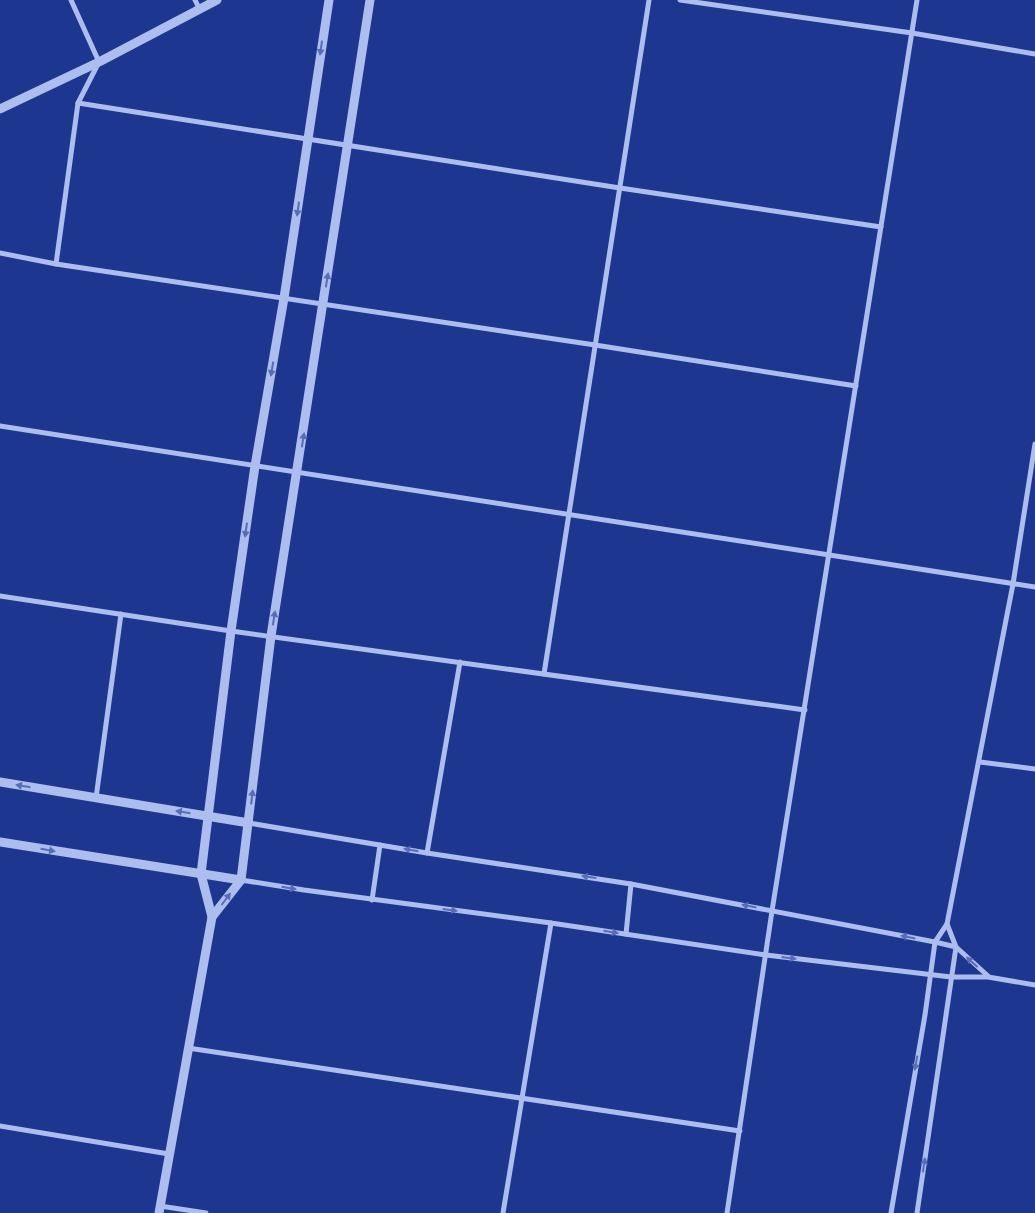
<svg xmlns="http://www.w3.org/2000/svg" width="1035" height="1213" font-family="'IBM Plex Sans',sans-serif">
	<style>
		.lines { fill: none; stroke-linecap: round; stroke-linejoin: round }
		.minor { stroke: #adbdee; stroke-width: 5 }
		.tertiary { stroke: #adbdee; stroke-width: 9 }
		.oneway { fill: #576db6 }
	</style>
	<rect width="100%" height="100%" fill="#1d3791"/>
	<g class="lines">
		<g class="minor">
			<path d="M195,0L200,10"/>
			<path d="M680,0L912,33L1035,54"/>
			<path d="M78,103L620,188L881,227"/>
			<path d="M0,253L56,264L595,345L856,386"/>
			<path d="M56,264L78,103L99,62L71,0"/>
			<path d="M0,426L1035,587"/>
			<path d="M0,596L231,631L805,710"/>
			<path d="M544,674L649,0"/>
			<path d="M980,762L1035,769"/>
			<path d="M96,798L121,614"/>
			<path d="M249,823L427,853L631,884L935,942L956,947L988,976"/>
			<path d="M427,853L460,662"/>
			<path d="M241,880L304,890L551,923L766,955L951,977H988L1035,985"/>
			<path d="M372,900L380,845"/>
			<path d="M626,934L631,884"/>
			<path d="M188,1048L740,1131"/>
			<path d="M0,1126L169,1154"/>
			<path d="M160,1206L206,1213"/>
			<path d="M503,1213L551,923"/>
			<path d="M727,1213L772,911L917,0"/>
			<path d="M891,1213L925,1015L935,942L947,924L1013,584L1035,444"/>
			<path d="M917,1213L956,947L947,924"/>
		</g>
		<g class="tertiary">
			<path d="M0,109L99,62L217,0"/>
			<path d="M0,782L249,823"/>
			<path d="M0,842L241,880"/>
			<path d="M212,917L241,880L271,636L370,0"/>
			<path d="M159,1213L212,917L201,874L231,631L255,466L284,298L329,0"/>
		</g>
	</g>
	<defs><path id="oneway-solid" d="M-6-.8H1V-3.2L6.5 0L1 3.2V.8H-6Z" transform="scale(1.25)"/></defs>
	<g class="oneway">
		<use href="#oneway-solid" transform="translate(321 48) rotate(98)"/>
		<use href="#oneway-solid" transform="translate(298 209) rotate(98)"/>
		<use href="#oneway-solid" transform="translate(327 280) rotate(-81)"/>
		<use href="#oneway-solid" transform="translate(272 369) rotate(100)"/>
		<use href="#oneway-solid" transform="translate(303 440) rotate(-81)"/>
		<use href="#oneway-solid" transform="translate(246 530) rotate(98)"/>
		<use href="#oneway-solid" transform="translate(274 618) rotate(-81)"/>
		<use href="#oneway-solid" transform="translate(23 786) rotate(-171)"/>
		<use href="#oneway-solid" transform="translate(252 797) rotate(-83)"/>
		<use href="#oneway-solid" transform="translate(183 812) rotate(-171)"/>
		<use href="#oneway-solid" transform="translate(48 850) rotate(10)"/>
		<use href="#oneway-solid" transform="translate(411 850) rotate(-170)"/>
		<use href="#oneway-solid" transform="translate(589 877) rotate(-172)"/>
		<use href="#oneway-solid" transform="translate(289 888) rotate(10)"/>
		<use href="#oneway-solid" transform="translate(226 899) rotate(-53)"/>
		<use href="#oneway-solid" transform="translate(749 906) rotate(-169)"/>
		<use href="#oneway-solid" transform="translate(450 910) rotate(7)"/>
		<use href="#oneway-solid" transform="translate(611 932) rotate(9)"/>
		<use href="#oneway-solid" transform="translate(908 937) rotate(-169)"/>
		<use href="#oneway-solid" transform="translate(789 958) rotate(7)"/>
		<use href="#oneway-solid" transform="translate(972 962) rotate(-138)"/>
		<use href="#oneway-solid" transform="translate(916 1063) rotate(100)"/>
		<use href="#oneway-solid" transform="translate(924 1165) rotate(-81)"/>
	</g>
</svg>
